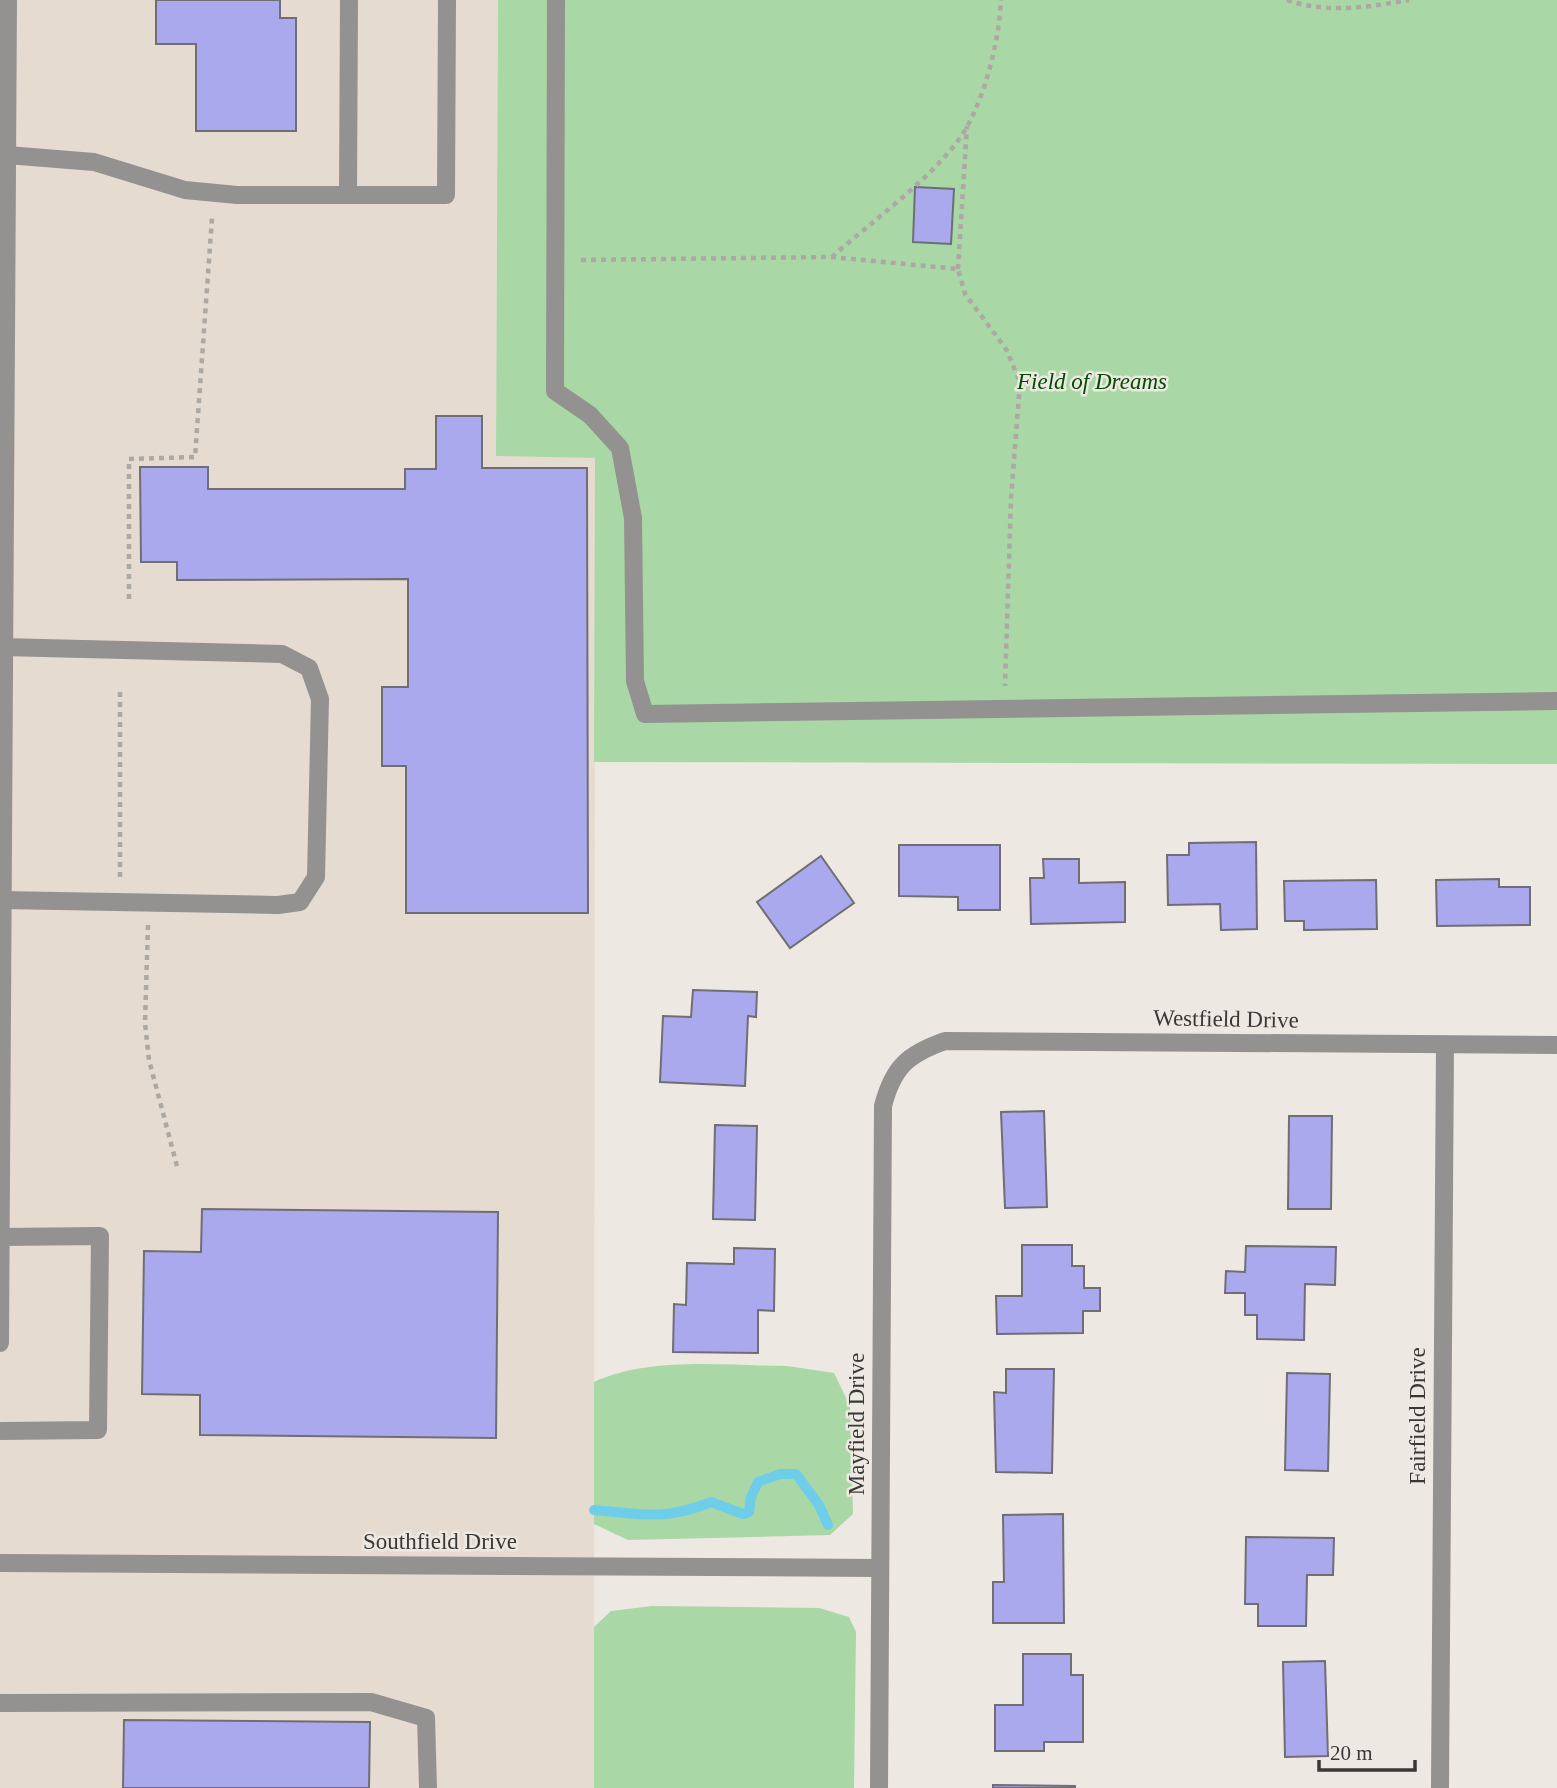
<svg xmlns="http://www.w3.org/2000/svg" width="1557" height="1788" font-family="'Times New Roman',serif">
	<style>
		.built { fill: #e6dbd0 }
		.green { fill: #aad7a6 }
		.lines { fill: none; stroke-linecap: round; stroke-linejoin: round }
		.stream { stroke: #6ecde8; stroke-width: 10 }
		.building { fill: #aba9ed; stroke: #6e6e74; stroke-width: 2 }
		.path { stroke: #aca8a3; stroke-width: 4.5; stroke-dasharray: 5 5; stroke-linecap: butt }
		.minor { stroke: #949191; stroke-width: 18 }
		.labels { text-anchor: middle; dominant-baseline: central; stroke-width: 5; stroke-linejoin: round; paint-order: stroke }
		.park-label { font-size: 23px; font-style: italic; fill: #004e00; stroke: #ede8e2 }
		.street-label { font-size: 23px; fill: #3a3836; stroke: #ede8e2 }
	</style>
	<rect width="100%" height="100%" fill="#ede8e2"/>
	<path class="built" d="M8,0H498L496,456L595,458L594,1788H0V40Z"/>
	<g class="green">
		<path d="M498,0H1557V764L594,762L595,458L496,456Z"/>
		<path d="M787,1366L834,1373L850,1406L853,1514L830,1535L628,1540L594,1524V1382C651,1356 726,1366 787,1366Z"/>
		<path d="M652,1606L819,1608L849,1617L856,1632L854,1788H594V1627L611,1611Z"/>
	</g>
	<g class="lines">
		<path class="stream" d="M594,1510C643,1514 664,1521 711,1502L743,1514L749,1512L751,1497L758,1482L780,1474H796L819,1505L828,1525"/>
	</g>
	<g class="building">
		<path d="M156,0H280V18H296V131H196V44H156Z"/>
		<path d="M915,187L954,189L951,244L913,242Z"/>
		<path d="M436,416H482V468H587L588,913H406V766H382V687H408V579L177,580V562H141L140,467H208V489H405V469H436Z"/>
		<path d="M1256,842L1257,929L1221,930L1220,904L1168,905L1167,855H1189V843Z"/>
		<path d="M899,845H1000V910H958V897L899,896Z"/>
		<path d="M821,856L854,903L790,948L757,902Z"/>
		<path d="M1043,859H1079V883L1125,882V922L1031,924L1030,878H1044Z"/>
		<path d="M1499,879V887H1530V925L1437,926L1436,880Z"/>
		<path d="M1376,880L1377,929L1304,930V921H1285L1284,881Z"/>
		<path d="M693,990L757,992L756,1017L748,1016L745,1086L660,1082L663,1016L691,1017Z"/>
		<path d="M1044,1111L1047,1207L1005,1208L1001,1112Z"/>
		<path d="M1289,1116H1332L1331,1209H1288Z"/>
		<path d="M715,1125L757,1126L755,1220L713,1219Z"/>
		<path d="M202,1209L498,1212L496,1438L200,1435V1395L142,1394L144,1251L201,1252Z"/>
		<path d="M1022,1245H1072V1266H1084V1288H1100V1311H1083V1333L997,1334L996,1296H1022Z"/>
		<path d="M1246,1246L1336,1247L1335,1285L1305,1284L1304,1340L1257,1339V1315H1245V1293H1225L1226,1271L1245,1272Z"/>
		<path d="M734,1248L775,1249L774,1311L758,1310V1353L673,1352L674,1304L686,1305L687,1263L734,1264Z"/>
		<path d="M1006,1369H1054L1052,1473L996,1472L994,1392L1006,1393Z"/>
		<path d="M1287,1373L1330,1374L1328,1471L1285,1470Z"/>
		<path d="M1063,1514L1064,1623H993V1582H1004L1003,1515Z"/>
		<path d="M1246,1537L1334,1538L1333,1575H1307L1306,1626H1258V1604H1245Z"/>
		<path d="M1023,1654H1071V1675H1083V1742H1044V1751H995V1705H1023Z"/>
		<path d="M1325,1661L1328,1756L1285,1757L1283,1662Z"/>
		<path d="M124,1720L370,1722L369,1788H123Z"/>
		<path d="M993,1785L1075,1786V1788H993Z"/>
	</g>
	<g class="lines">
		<g class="path">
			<path d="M1287,0C1325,14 1370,7 1409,0"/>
			<path d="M832,257C872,221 943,171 968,125C987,89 999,40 1001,0"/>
			<path d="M581,260L831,257L958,269L965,294L1006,349L1020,382L1011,499L1005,686"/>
			<path d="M958,269L967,126"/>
			<path d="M129,599V459L195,457L212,218"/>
			<path d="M120,877V692"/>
			<path d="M148,925L145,1023L149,1060L178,1170"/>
		</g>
		<g class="minor">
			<path d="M556,0L555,391L590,415L620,448L633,518L635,681L645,714L1557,701"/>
			<path d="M7,155L94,162L185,190L237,195H348L349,0"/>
			<path d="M348,195H446L447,0"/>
			<path d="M1,900L278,905L300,902L316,877L320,699L309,668L282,654L2,647"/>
			<path d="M0,1343L8,0"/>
			<path d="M0,1431L98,1430L100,1236L0,1237"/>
			<path d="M0,1563L880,1568"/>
			<path d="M0,1703L371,1702L426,1718L428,1788"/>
			<path d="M879,1788L883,1106C893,1067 908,1054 945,1041L1557,1045"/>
			<path d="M1440,1788L1445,1045"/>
		</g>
	</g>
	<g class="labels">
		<g class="park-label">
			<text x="1092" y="381">Field of Dreams</text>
		</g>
		<g class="street-label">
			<text transform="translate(1226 1019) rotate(1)">Westfield Drive</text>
			<text transform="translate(1417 1416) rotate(-90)">Fairfield Drive</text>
			<text transform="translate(856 1424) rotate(-90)">Mayfield Drive</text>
			<text x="440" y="1541">Southfield Drive</text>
		</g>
	</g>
	<path d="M1319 1760v10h96v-10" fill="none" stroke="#3a3836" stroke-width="3.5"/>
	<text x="1330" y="1760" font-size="21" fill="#3a3836" stroke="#ede8e2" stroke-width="5" paint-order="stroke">20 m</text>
</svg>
